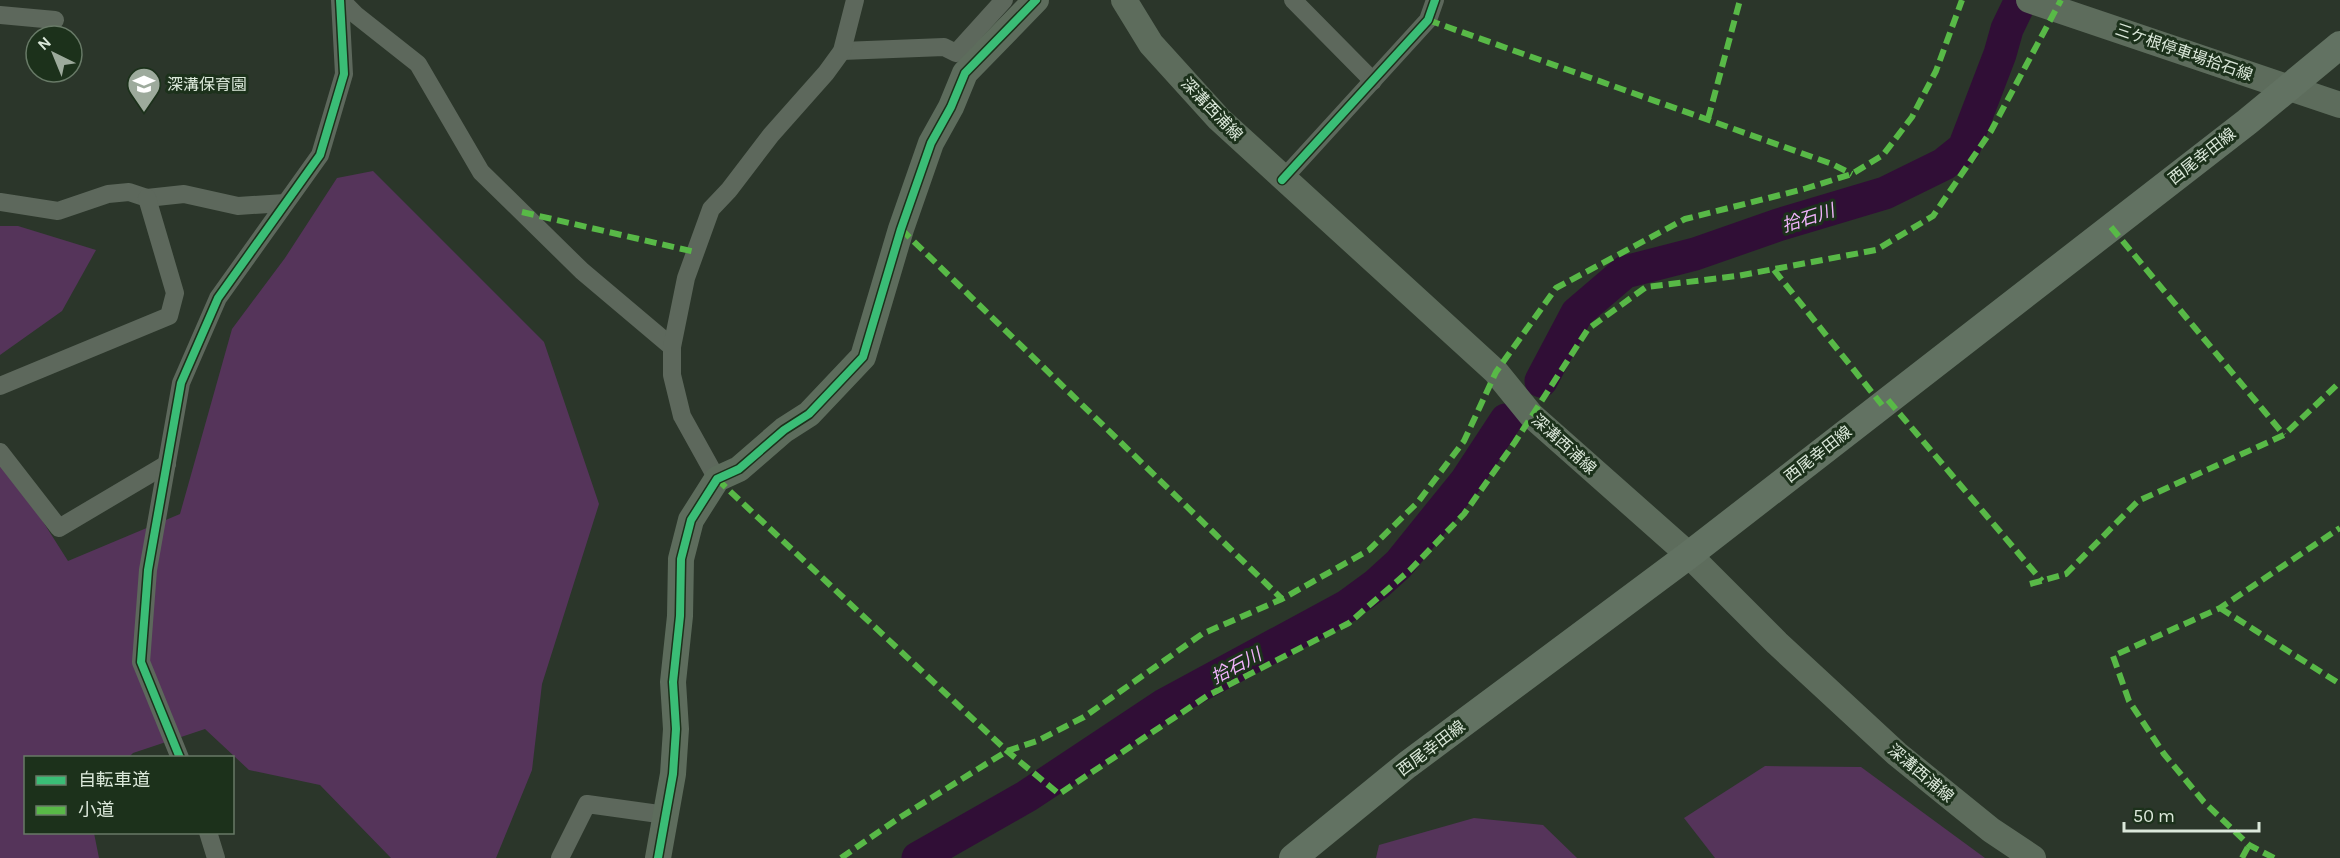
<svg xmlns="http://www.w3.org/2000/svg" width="2340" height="858" font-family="Karla,'Noto Sans JP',sans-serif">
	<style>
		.green { fill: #55345a }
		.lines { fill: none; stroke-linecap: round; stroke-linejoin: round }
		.river { stroke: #300e36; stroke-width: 33 }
		.street { stroke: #5d685c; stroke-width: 18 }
		.secondary { stroke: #5d6c5c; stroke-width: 26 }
		.primary { stroke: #627262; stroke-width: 28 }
		.quiet { stroke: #58b947; stroke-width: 6; stroke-dasharray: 12 6; stroke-linecap: butt }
		.cycleway-casing { stroke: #1c311b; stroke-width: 11 }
		.cycleway { stroke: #3abd76; stroke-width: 8 }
		.labels { text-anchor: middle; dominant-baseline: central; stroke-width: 6; stroke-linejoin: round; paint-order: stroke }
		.street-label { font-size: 16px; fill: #dbe8da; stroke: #1c311b }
		.poi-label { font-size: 16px; fill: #dbe8da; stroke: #1c311b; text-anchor: start }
		.water-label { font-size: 18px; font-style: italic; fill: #f1b3fc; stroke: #1c311b }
	</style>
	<rect width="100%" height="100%" fill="#2b362a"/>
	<g class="green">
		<path d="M373,171L544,342L599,504L542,684L532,770L496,858H391L320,785L249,770L205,729L133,753L129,757L26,758V832L94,833L99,858H0V454L68,561L180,514L232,329L285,258L337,178Z"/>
		<path d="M0,226H18L96,250L62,311L0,355Z"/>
		<path d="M1765,766L1861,767L1985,858H1715L1684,818Z"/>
		<path d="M1474,818L1543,825L1577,858H1376L1379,845Z"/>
	</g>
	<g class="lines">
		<g class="river">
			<path d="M1541,381L1577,313L1625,272L1695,254L1778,225L1885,193L1944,164L1964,148L2000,54L2007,29L2021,0"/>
			<path d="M918,858L1027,796L1164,705L1347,606L1377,584L1399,564L1466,481L1506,420"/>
		</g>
		<g class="street">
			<path d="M341,0L356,15L418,64L481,172L582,271L672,347"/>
			<path d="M1293,0L1373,81"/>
			<path d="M0,15L55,20"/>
			<path d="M842,51L944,47L956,53L1004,0"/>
			<path d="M1282,180L1428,20L1435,0"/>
			<path d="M0,202L58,211L108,194L129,192L147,198L184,194L238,206L285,203"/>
			<path d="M0,386L169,316L175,293L147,198"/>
			<path d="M0,452L59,528L167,464"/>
			<path d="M717,479L682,416L672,375V347L686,278L711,209L729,190L771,135L826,73L842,51L855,0"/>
			<path d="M180,758L141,662L148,570L181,383L218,298L320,155L344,74L340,0"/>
			<path d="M208,832L216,858"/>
			<path d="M560,858L587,804L666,815"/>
		</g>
		<g class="secondary">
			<path d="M1124,0L1151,44L1219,119L1496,372L1531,415L1689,555L1777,643L1897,754L1991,830L2033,858"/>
			<path d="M2029,0L2340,105"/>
			<path d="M658,858L673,774L676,729L673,682L680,616L681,559L691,520L717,479L739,469L784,430L809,414L863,357L901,229L931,143L951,107L965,73L1036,0"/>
		</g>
		<path class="primary" d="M1293,858L1407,765L1689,555L2247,122L2340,45"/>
		<g class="quiet">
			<path d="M1428,20L1832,164L1852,174"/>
			<path d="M1708,119L1740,0"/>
			<path d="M522,212L695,252"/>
			<path d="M2111,227L2284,435"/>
			<path d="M901,229L1282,599"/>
			<path d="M1774,270L1882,405"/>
			<path d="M1888,400L2042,581"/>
			<path d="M717,479L1007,751L1059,794L1207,696L1349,623L1410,570L1464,514L1515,442L1588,329L1646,287L1737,276L1876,250L1933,216L1991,131L2061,0"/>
			<path d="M2030,584L2066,574L2138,501L2284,435L2340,382"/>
			<path d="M2220,608L2340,684"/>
			<path d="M841,858L899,818L1007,751L1037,741L1084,717L1202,634L1282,599L1369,550L1418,502L1464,441L1496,372L1556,288L1685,219L1804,189L1852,174L1883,155L1912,117L1936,71L1962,0"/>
			<path d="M2242,858L2249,845"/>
			<path d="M2274,858L2249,845L2204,802L2164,754L2129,701L2113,656L2220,608L2340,528"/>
		</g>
		<defs>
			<g id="cycleway">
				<path d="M1282,180L1428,20L1435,0"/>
				<path d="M180,758L141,662L148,570L181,383L218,298L320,155L344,74L340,0"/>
				<path d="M658,858L673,774L676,729L673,682L680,616L681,559L691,520L717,479L739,469L784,430L809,414L863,357L901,229L931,143L951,107L965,73L1036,0"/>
			</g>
		</defs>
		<use href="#cycleway" class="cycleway-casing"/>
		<use href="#cycleway" class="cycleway"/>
	</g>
	<defs>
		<symbol id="school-pin" viewBox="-11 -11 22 30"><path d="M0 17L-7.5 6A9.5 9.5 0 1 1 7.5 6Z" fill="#9daa9c" stroke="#1c311b"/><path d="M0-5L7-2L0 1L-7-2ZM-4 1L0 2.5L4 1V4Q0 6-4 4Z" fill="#fff"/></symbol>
	</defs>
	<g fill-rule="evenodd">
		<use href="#school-pin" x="125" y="65" width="38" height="52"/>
	</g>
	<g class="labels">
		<g class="street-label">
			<text transform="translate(2184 52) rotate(19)">三ケ根停車場拾石線</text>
			<text transform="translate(1212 109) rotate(46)">深溝西浦線</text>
			<text transform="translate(2202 156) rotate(-38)">西尾幸田線</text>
			<text transform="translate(1564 444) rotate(42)">深溝西浦線</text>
			<text transform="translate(1818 454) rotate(-38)">西尾幸田線</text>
			<text transform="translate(1431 748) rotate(-37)">西尾幸田線</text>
			<text transform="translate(1921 773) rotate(40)">深溝西浦線</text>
		</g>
		<g class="poi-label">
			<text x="167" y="84">深溝保育園</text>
		</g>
		<g class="water-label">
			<text transform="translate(1808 218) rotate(-18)">拾石川</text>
			<text transform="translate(1236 666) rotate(-28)">拾石川</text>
		</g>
	</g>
	<rect x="24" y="756" width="210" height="78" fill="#1c311b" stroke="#687a67" stroke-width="1.5"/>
	<rect x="36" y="776" width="30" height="9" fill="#3abd76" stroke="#687a67" stroke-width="1.5"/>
	<text x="78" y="786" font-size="18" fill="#dbe8da">自転車道</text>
	<rect x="36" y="806" width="30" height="9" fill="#58b947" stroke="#687a67" stroke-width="1.5"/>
	<text x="78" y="816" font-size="18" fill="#dbe8da">小道</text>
	<g transform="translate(54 54) rotate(317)"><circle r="28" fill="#1c311b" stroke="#687a67" stroke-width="1.5"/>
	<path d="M0-4.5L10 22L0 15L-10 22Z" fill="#9daa9c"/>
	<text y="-9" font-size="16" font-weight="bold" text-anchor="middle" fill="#dbe8da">N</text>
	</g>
	<path d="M2124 822v9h135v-9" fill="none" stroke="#dbe8da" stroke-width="3"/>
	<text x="2133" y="822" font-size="18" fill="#dbe8da" stroke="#1c311b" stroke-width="4.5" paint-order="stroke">50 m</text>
</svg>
